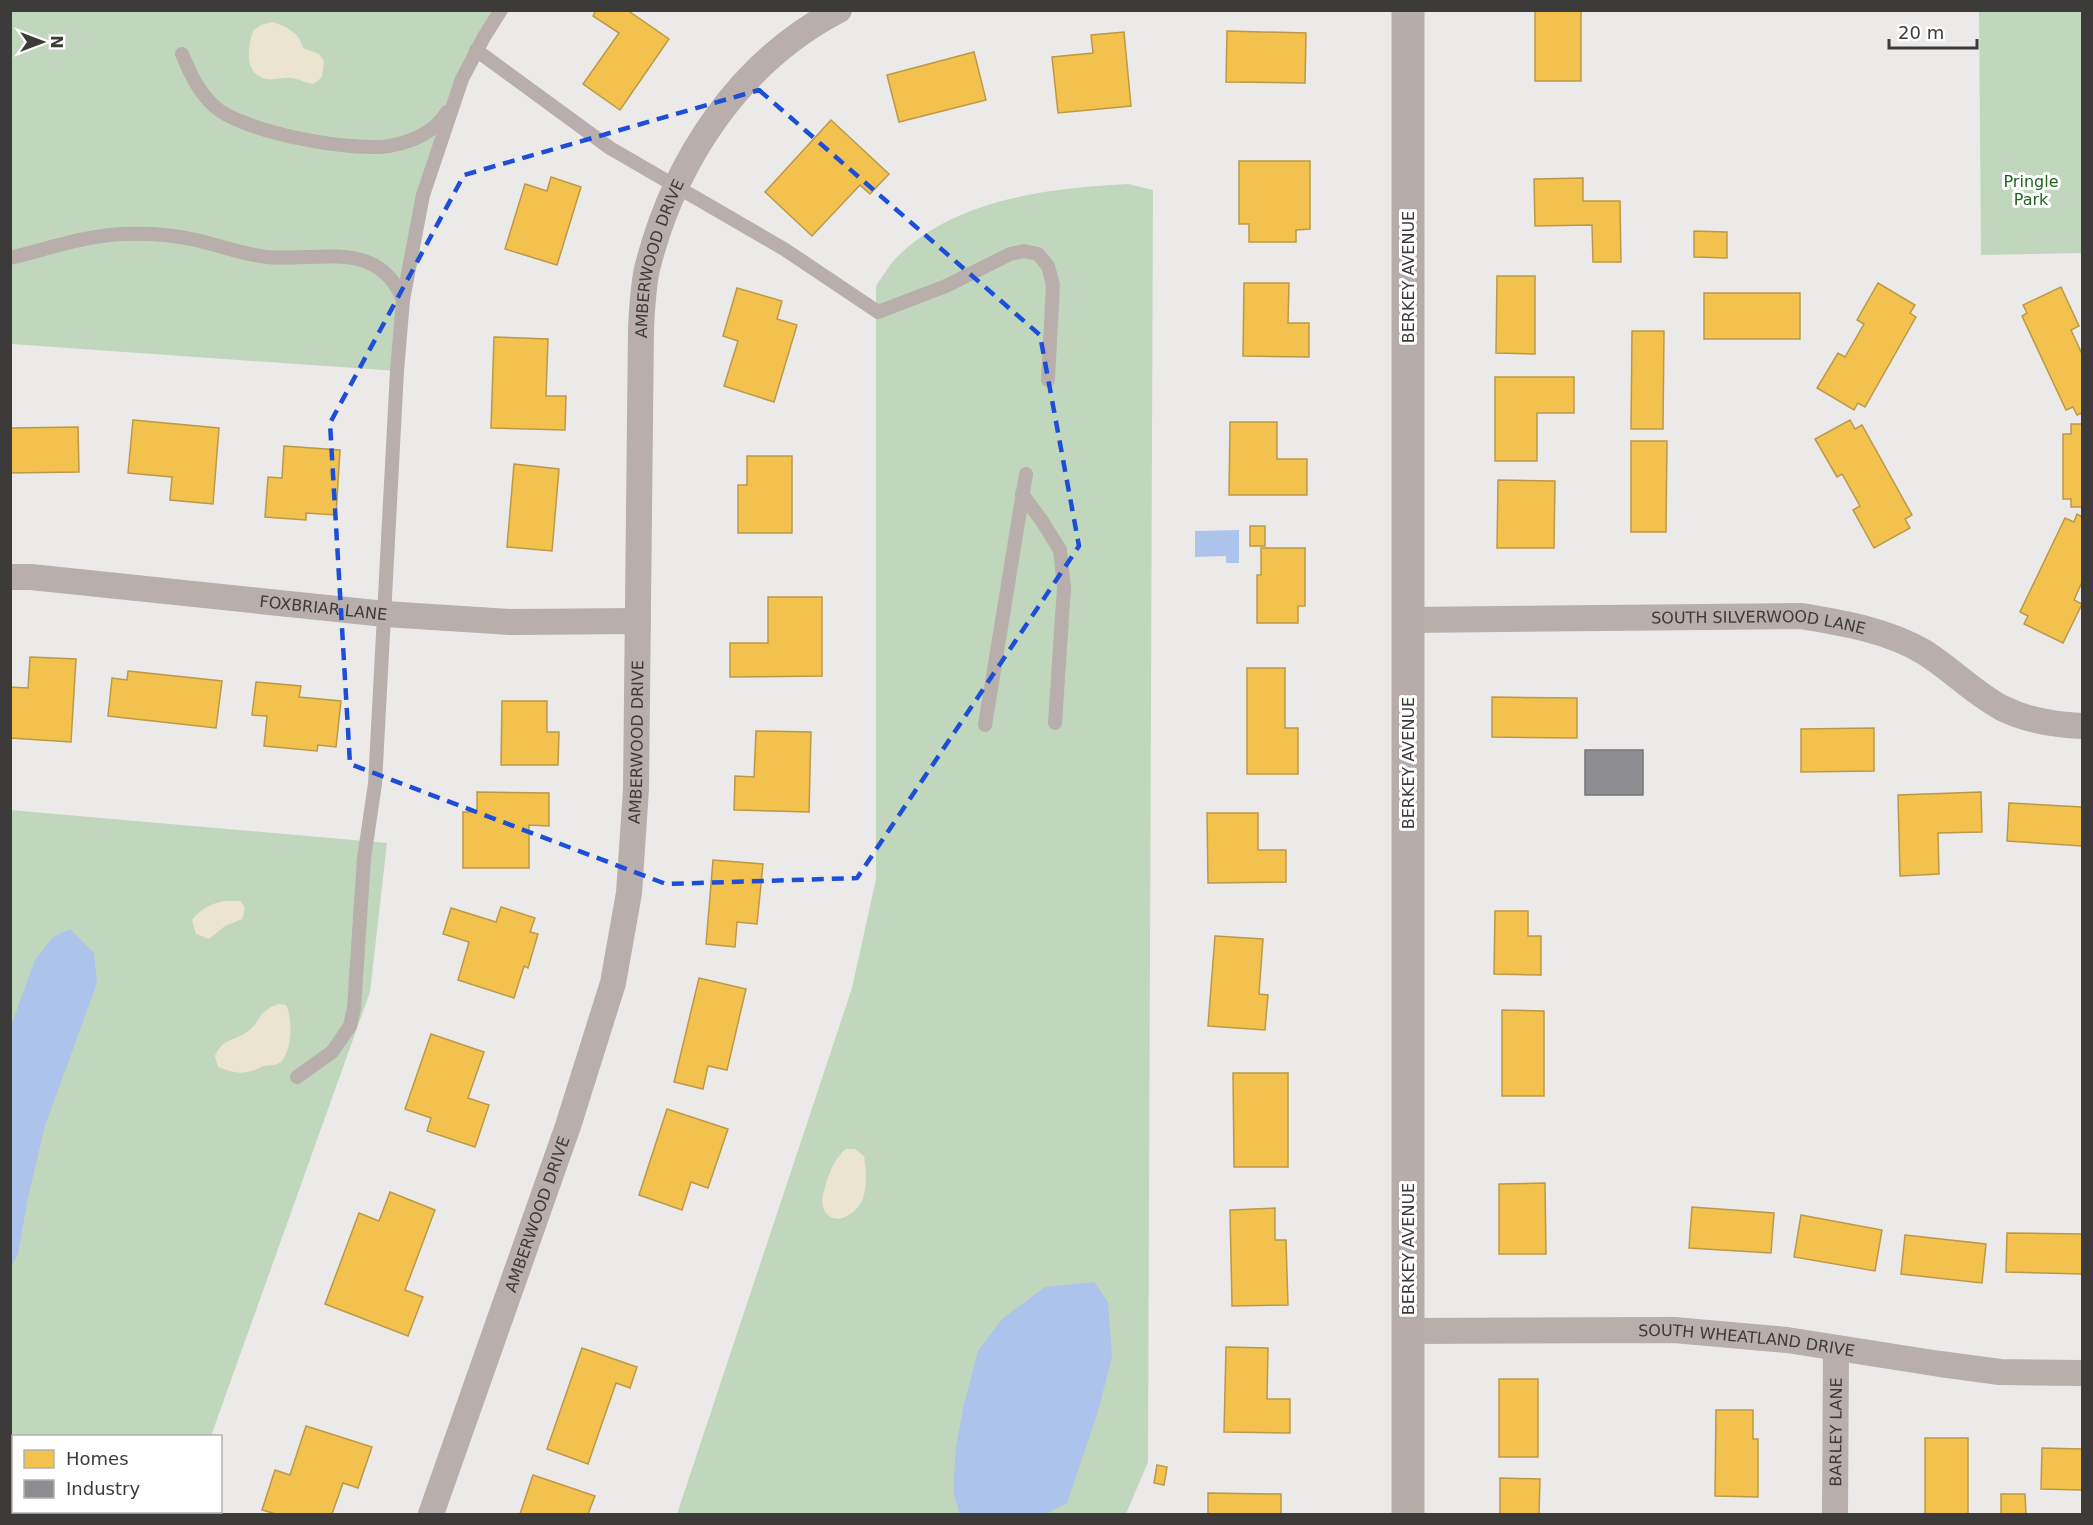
<svg xmlns="http://www.w3.org/2000/svg" width="2093" height="1525" font-family="'DejaVu Sans',sans-serif">
	<style>
		.green { fill: #c1d7bd }
		.sand { fill: #ebe5d0 }
		.water { fill: #acc3eb }
		.homes { fill: #f2c14e; stroke: #bb9948; stroke-width: 1.5 }
		.industry { fill: #8d8d92; stroke: #757478; stroke-width: 1.5 }
		.lines { fill: none; stroke-linecap: round; stroke-linejoin: round }
		.lane { stroke: #b8aeab; stroke-width: 14 }
		.street { stroke: #b8aeab; stroke-width: 26 }
		.secondary { stroke: #b6adaa; stroke-width: 33 }
		.marked { fill: none; stroke: #1d4ed8; stroke-width: 4.5; stroke-dasharray: 12 8; stroke-linejoin: round }
		.labels { text-anchor: middle; dominant-baseline: central; stroke-width: 6; stroke-linejoin: round; paint-order: stroke }
		.park-label { font-size: 16px; fill: #20631f; stroke: #fff }
		.street-label { font-size: 16px; fill: #3c3b3a; stroke: #fff }
	</style>
	<rect width="100%" height="100%" fill="#eceae8"/>
	<g class="green">
		<path d="M10,11H501L484,37L423,195L397,371L11,344Z"/>
		<path d="M1979,11H2082V253L1981,255Z"/>
		<path d="M1128,184L1153,190L1148,1462L1126,1514H677L852,988L876,879V286C882,277 888,267 895,259C954,199 1048,188 1128,184Z"/>
		<path d="M10,810L387,843L370,992L211,1436H14V1512H190L189,1514H11Z"/>
	</g>
	<g class="sand">
		<path d="M273,22C287,27 299,32 303,48L319,54L324,61L322,77L314,84C305,83 299,79 291,78C283,77 275,80 267,79C243,75 248,47 253,31L261,25Z"/>
		<path d="M225,901H240C246,907 245,911 242,919L225,926L209,939L196,934L192,920C202,908 210,904 225,901Z"/>
		<path d="M279,1004L286,1005C293,1019 292,1048 282,1061C277,1066 271,1065 264,1066C260,1067 256,1070 251,1071C240,1075 229,1071 218,1067L215,1056C222,1039 234,1041 247,1032C262,1021 257,1011 279,1004Z"/>
		<path d="M846,1149H855L864,1156C866,1170 868,1184 863,1198C857,1215 831,1230 823,1207C820,1199 825,1188 827,1180C832,1167 836,1157 846,1149Z"/>
	</g>
	<g class="water">
		<path d="M1239,530V563H1226V556L1195,557V531Z"/>
		<path d="M70,929L94,953L97,983L45,1126L28,1197L18,1254L11,1266V1026L35,960L53,937Z"/>
		<path d="M1094,1282L1108,1302L1112,1357L1097,1415L1067,1503L1045,1514H960L953,1492L956,1448L963,1408L978,1351L1002,1319L1045,1287Z"/>
	</g>
	<g class="homes">
		<path d="M596,10H627L669,39L620,110L583,84L619,33L593,16Z"/>
		<rect x="1535" y="10" width="46" height="71"/>
		<path d="M1227,31L1306,33L1305,83L1226,82Z"/>
		<path d="M1124,32L1131,106L1058,113L1052,57L1093,53L1091,35Z"/>
		<path d="M974,52L986,100L899,122L887,75Z"/>
		<path d="M831,120L889,174L870,194L860,185L812,236L765,192Z"/>
		<path d="M1239,161H1310V229L1296,230V242H1249V224H1239Z"/>
		<path d="M551,177L581,187L557,265L505,249L525,184L547,191Z"/>
		<path d="M1583,178V201H1620L1621,262H1593L1592,225L1535,226L1534,179Z"/>
		<path d="M1694,231L1727,232V258L1694,257Z"/>
		<path d="M1497,276H1535V354L1496,353Z"/>
		<path d="M1244,283H1289L1288,323H1309V357L1243,356Z"/>
		<path d="M1878,283L1915,305L1910,313L1916,317L1865,407L1858,403L1854,410L1817,388L1838,353L1845,357L1864,324L1857,320Z"/>
		<path d="M2061,287L2079,326L2071,330L2082,354V413L2077,415L2073,407L2066,410L2022,316L2027,313L2023,305Z"/>
		<path d="M737,288L782,301L777,319L797,325L774,402L724,386L738,341L723,336Z"/>
		<rect x="1704" y="293" width="96" height="46"/>
		<path d="M1632,331H1664L1663,429H1631Z"/>
		<path d="M494,337L548,339L546,396H566L565,430L491,428Z"/>
		<path d="M1495,377H1574V413H1537V461H1495Z"/>
		<path d="M133,420L219,428L213,504L170,500L172,477L128,473Z"/>
		<path d="M1850,420L1855,429L1862,425L1912,515L1905,519L1910,528L1874,548L1853,510L1860,506L1842,474L1837,477L1815,439Z"/>
		<path d="M1230,422H1277V459H1307V495H1229Z"/>
		<path d="M2071,424H2082V507H2071V499H2063V434H2071Z"/>
		<path d="M78,427L79,472L10,473V428Z"/>
		<path d="M1631,441H1667L1666,532H1631Z"/>
		<path d="M284,446L340,450L336,515L306,513V520L265,517L268,477L282,478Z"/>
		<path d="M747,456H792V533H738V485H747Z"/>
		<path d="M514,464L559,469L552,551L507,547Z"/>
		<path d="M1498,480L1555,481L1554,548H1497Z"/>
		<path d="M2077,514L2082,517V582L2074,600L2082,604L2063,643L2024,624L2028,616L2020,612L2065,518L2074,522Z"/>
		<rect x="1250" y="526" width="15" height="20"/>
		<path d="M1261,548H1305V606H1298V623H1257V575H1261Z"/>
		<path d="M768,597H822V676L730,677V643H768Z"/>
		<path d="M30,657L76,659L71,742L10,738V687L28,688Z"/>
		<path d="M1247,668H1285V728H1298V774H1247Z"/>
		<path d="M128,671L222,681L216,728L108,716L112,678L127,680Z"/>
		<path d="M256,682L301,686L299,697L341,701L336,747L318,745L317,751L264,746L267,716L252,715Z"/>
		<path d="M1492,697L1577,698V738L1492,737Z"/>
		<path d="M502,701H547V732H559L558,765H501Z"/>
		<path d="M1874,728V771L1801,772V729Z"/>
		<path d="M756,731L811,732L809,812L734,810L735,776L754,777Z"/>
		<path d="M477,792L549,793V826L529,825V868H463V812H477Z"/>
		<path d="M1981,792L1982,832L1938,833L1939,874L1900,876L1898,795Z"/>
		<path d="M2009,803L2082,807V846L2007,841Z"/>
		<path d="M1207,813H1258V850H1286V882L1208,883Z"/>
		<path d="M713,860L763,864L757,924L737,922L735,947L706,944Z"/>
		<path d="M501,907L535,918L530,932L538,934L528,968L524,966L514,998L458,980L469,942L443,934L451,908L496,922Z"/>
		<path d="M1495,911H1528V936H1541V975L1494,974Z"/>
		<path d="M1215,936L1263,939L1259,994L1268,995L1265,1030L1208,1026Z"/>
		<path d="M699,978L746,989L727,1070L708,1066L703,1089L674,1082Z"/>
		<path d="M1502,1010L1544,1011V1096H1502Z"/>
		<path d="M431,1034L484,1052L468,1098L489,1105L475,1147L427,1131L431,1118L405,1109Z"/>
		<path d="M1233,1073H1288V1167H1234Z"/>
		<path d="M667,1109L728,1129L708,1188L691,1182L682,1210L639,1195Z"/>
		<path d="M1545,1183L1546,1254H1499V1184Z"/>
		<path d="M390,1192L435,1210L405,1290L423,1297L408,1336L325,1304L359,1213L379,1221Z"/>
		<path d="M1692,1207L1774,1213L1771,1253L1689,1248Z"/>
		<path d="M1275,1208V1240H1286L1288,1305L1232,1306L1230,1210Z"/>
		<path d="M1801,1215L1882,1230L1875,1271L1794,1257Z"/>
		<path d="M2007,1233L2082,1234V1274L2006,1272Z"/>
		<path d="M1905,1235L1986,1244L1982,1283L1901,1274Z"/>
		<path d="M1226,1347L1268,1348L1267,1399H1290V1433L1224,1432Z"/>
		<path d="M582,1348L637,1367L630,1388L616,1383L588,1464L547,1449Z"/>
		<rect x="1499" y="1379" width="39" height="78"/>
		<path d="M1716,1410H1753V1439H1758V1497L1715,1496Z"/>
		<path d="M306,1426L372,1447L358,1488L343,1483L332,1514H276L262,1510L275,1470L290,1475Z"/>
		<rect x="1925" y="1438" width="43" height="76"/>
		<path d="M2042,1448L2082,1449V1490L2041,1489Z"/>
		<path d="M1157,1465L1167,1467L1164,1485L1154,1483Z"/>
		<path d="M533,1475L595,1496L588,1514H520Z"/>
		<path d="M1500,1478L1540,1479L1539,1514H1500Z"/>
		<path d="M1208,1493L1281,1494V1514H1208Z"/>
		<path d="M2001,1494H2025L2026,1514H2001Z"/>
	</g>
	<rect class="industry" x="1585" y="750" width="58" height="45"/>
	<g class="lines">
		<g class="lane">
			<path d="M476,50L610,148L784,249L878,312L946,286L1010,254L1024,251L1038,254L1048,266L1053,285L1048,380"/>
			<path d="M182,54C190,73 198,91 213,105C239,132 358,154 394,145C416,140 434,132 447,112"/>
			<path d="M10,258C47,249 84,236 122,234C145,233 168,234 191,239C216,244 241,254 266,257C297,260 340,251 367,262C385,269 396,282 403,300"/>
			<path d="M1022,494L1042,521L1060,550L1064,587L1055,723"/>
			<path d="M985,725L1026,474"/>
			<path d="M297,1077L332,1052L350,1026L354,1008L364,858L375,784L397,371L403,300L423,195L462,79L484,37L501,10"/>
		</g>
		<g class="street">
			<path id="s1" d="M10,577H31L385,614L511,622L638,621"/>
			<path id="s2" d="M1408,620L1801,616C1843,623 1887,630 1924,652C1951,669 1974,693 2002,708C2026,720 2056,725 2082,726"/>
			<path id="s3" d="M1408,1331L1674,1330L1787,1340L1940,1364L2000,1372L2082,1373"/>
			<path id="s4" d="M431,1514L568,1126L613,983L629,893L636,789L641,328C642,309 643,288 647,269C674,161 739,62 839,10"/>
			<path id="s5" d="M1835,1514L1836,1348"/>
		</g>
		<path class="secondary" d="M1408,1514V10"/>
	</g>
	<path class="marked" d="M759,90L1040,335L1079,546L857,878L666,884L350,764L330,423L464,175Z"/>
	<g class="labels">
		<g class="park-label">
			<text x="2031" y="181">Pringle<tspan x="2031" dy="18">Park</tspan></text>
		</g>
		<g class="street-label">
			<text stroke="none"><textPath href="#s4" startOffset="1290">AMBERWOOD DRIVE</textPath></text>
			<text transform="translate(1408 277) rotate(-90)">BERKEY AVENUE</text>
			<text stroke="none"><textPath href="#s1" startOffset="315">FOXBRIAR LANE</textPath></text>
			<text stroke="none"><textPath href="#s2" startOffset="351">SOUTH SILVERWOOD LANE</textPath></text>
			<text stroke="none"><textPath href="#s4" startOffset="804">AMBERWOOD DRIVE</textPath></text>
			<text transform="translate(1408 763) rotate(-90)">BERKEY AVENUE</text>
			<text stroke="none"><textPath href="#s4" startOffset="318">AMBERWOOD DRIVE</textPath></text>
			<text transform="translate(1408 1249) rotate(-90)">BERKEY AVENUE</text>
			<text stroke="none"><textPath href="#s3" startOffset="339">SOUTH WHEATLAND DRIVE</textPath></text>
			<text stroke="none"><textPath href="#s5" startOffset="82">BARLEY LANE</textPath></text>
		</g>
	</g>
	<rect width="2093" height="1525" fill="none" stroke="#3c3b3a" stroke-width="24"/>
	<rect x="12" y="1435" width="210" height="78" fill="#ffffff" stroke="#b1b1b0" stroke-width="1.5"/>
	<rect x="24" y="1450" width="30" height="18" fill="#f2c14e" stroke="#b1b1b0" stroke-width="1.5"/>
	<text x="66" y="1465" font-size="18" fill="#3c3b3a">Homes</text>
	<rect x="24" y="1480" width="30" height="18" fill="#8d8d92" stroke="#b1b1b0" stroke-width="1.5"/>
	<text x="66" y="1495" font-size="18" fill="#3c3b3a">Industry</text>
	<g transform="translate(42 42) rotate(90)" stroke="#ffffff" stroke-width="4.5" paint-order="stroke">
	<path d="M0-4.5L10 22L0 15L-10 22Z" fill="#3c3b3a"/>
	<text y="-9" font-size="16" font-weight="bold" text-anchor="middle" fill="#3c3b3a">N</text>
	</g>
	<path d="M1889 39v9h88v-9" fill="none" stroke="#3c3b3a" stroke-width="3"/>
	<text x="1898" y="39" font-size="18" fill="#3c3b3a" stroke="#ffffff" stroke-width="4.5" paint-order="stroke">20 m</text>
</svg>
